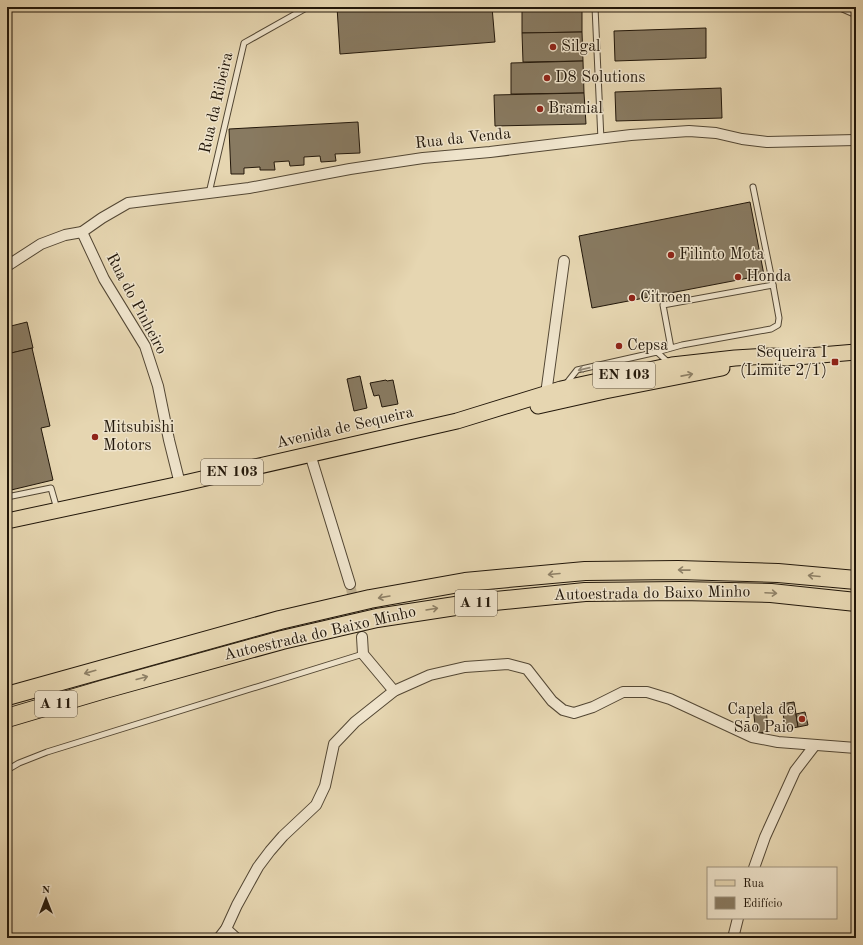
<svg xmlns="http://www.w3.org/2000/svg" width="863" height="945" font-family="'Old Standard TT',serif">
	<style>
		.building { fill: #887a61; stroke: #22170a }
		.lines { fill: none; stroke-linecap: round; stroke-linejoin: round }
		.street-tunnel { stroke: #bfb090; stroke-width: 10; stroke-dasharray: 10 5; stroke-linecap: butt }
		.lane-casing { stroke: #534734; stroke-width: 7 }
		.street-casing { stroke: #534734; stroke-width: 12 }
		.primary-casing { stroke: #22170a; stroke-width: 17 }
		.highway-casing { stroke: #22170a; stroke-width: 20 }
		.lane { stroke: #efe4cc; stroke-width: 5 }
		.street { stroke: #efe4cc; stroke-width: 10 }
		.primary { stroke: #e6d6b1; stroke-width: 15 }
		.highway { stroke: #e6d6b1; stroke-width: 18 }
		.oneway { stroke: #938875 }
		.oneway2 { stroke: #8e8066 }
		.poi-dot { fill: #8f2418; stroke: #efe4cc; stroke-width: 1.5 }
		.labels { text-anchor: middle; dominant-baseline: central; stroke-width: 3; stroke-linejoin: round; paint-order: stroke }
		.shield { fill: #efe4cc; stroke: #605444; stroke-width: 1 }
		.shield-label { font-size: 15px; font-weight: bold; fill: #22170a }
		.poi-label { font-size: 16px; fill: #22170a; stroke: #efe4cc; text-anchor: start }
		.street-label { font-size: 16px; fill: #22170a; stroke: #efe4cc }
	</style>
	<rect width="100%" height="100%" fill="#e6d6b1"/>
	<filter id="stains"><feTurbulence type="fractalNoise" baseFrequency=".005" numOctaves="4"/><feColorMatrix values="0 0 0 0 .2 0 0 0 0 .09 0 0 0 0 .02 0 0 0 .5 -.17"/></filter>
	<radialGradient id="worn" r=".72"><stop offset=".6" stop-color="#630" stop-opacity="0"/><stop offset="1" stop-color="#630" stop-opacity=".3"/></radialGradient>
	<g class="building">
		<path d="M337,7H492L495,42L340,54Z"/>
		<path d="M522,7H582V32L522,33Z"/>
		<path d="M706,28V58L615,61L614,31Z"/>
		<path d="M582,32L583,61L523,62L522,33Z"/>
		<path d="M583,61L584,93L511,94V63Z"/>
		<path d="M721,88L722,118L616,121L615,92Z"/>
		<path d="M584,93L586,124L495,126L494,95Z"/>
		<path d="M358,122L360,153L335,154L336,161L321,162L320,156L304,157V165L290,166L289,161L274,162L275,170H260V167L244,168V174H231L229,129Z"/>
		<path d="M750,202L764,275L592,308L579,236Z"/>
		<path d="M27,322L33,348L7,354V327Z"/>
		<path d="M32,348L50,426L41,428L53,480L7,491V354Z"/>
		<path d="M360,376L367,408L354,411L347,379Z"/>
		<path d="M386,380L387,381L393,380L398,404L382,407L379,395L374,396L370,383Z"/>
		<path d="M794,702L798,727L786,729L781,704Z"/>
		<path d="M766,706L768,732L756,733L753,707Z"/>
		<path d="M805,712L808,725L798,727L796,714Z"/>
	</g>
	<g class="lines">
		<path class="street-tunnel" d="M350,584L359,627"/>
		<defs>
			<g id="lane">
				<path d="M595,7L601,140"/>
				<path d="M838,7L856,15"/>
				<path d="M753,187L773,285"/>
				<path d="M209,193L244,43L308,7"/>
				<path d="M657,352L682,345L771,329L778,325L779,318L773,285L663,305L671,348"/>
				<path d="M566,384L577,370L657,352L669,363"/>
				<path d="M7,497L51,488L57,509"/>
				<path d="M7,770L19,763L47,752L363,654"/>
			</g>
			<g id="street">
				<path d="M82,232L104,279L145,346L158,386L169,440L180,484"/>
				<path d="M7,266L41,244L65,235L82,232L102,218L128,203L249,188L350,169L423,158L490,152L631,135L689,131L716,133L742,139L767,142L856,140"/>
				<path d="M546,394L564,261"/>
				<path d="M310,454L350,584"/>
				<path d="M362,637L363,654L394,691"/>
				<path d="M754,868L765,837L795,771L815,745"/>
				<path d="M226,929L236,938"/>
				<path d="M219,938L226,929L237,905L258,867L270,851L283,836L316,805L325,786L334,744L355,722L394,691L430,675L465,667L508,664L527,669L552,701L563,710L574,713L593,707L623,692H647L670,699L752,737L778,742L856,748"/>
				<path d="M733,938L738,918"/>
			</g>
			<g id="primary">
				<path d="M785,358L856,352"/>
				<path d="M538,406L605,391L722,368"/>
				<path d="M7,521L180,484L457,421L561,389L672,365L735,358L770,356L796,357"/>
			</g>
			<g id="highway">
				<path d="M7,696L280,620L370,599L465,582L585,571L678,570L778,573L856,580"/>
				<path d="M7,718L105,689L282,640L377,618L475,603L585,592L680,591L771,593L856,602"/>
			</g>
		</defs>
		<use href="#lane" class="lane-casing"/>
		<use href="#street" class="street-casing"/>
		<use href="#primary" class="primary-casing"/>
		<use href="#highway" class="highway-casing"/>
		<use href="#lane" class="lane"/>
		<use href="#street" class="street"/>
		<use href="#primary" class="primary"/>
		<use href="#highway" class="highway"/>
	</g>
	<defs><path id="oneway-shaft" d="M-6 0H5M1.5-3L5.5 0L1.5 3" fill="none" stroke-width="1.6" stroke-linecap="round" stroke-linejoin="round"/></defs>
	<use class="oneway" href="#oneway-shaft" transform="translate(584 369) rotate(167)"/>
	<g class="oneway2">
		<use href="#oneway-shaft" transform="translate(687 375) rotate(-11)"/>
		<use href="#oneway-shaft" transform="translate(684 570) rotate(-179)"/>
		<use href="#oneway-shaft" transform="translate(554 574) rotate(175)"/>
		<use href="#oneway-shaft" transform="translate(814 576) rotate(-175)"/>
		<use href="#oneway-shaft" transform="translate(771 593) rotate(3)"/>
		<use href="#oneway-shaft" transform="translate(384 597) rotate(170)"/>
		<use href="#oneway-shaft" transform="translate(432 609) rotate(-9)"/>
		<use href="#oneway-shaft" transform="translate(90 672) rotate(164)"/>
		<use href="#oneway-shaft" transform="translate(142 678) rotate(-15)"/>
	</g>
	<g class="poi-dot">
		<circle cx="553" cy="47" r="4"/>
		<circle cx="547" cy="78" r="4"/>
		<circle cx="540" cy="109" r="4"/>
		<circle cx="671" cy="255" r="4"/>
		<circle cx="738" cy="277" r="4"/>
		<circle cx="632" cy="298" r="4"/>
		<circle cx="619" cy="346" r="4"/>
		<rect x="831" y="358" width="8" height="8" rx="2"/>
		<circle cx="95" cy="437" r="4"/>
		<circle cx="802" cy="719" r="4"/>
	</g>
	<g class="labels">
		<g class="shield">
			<rect x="593" y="362" width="62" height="26" rx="3"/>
			<rect x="201" y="459" width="62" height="26" rx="3"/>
			<rect x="455" y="590" width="42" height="26" rx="3"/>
			<rect x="35" y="691" width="42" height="26" rx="3"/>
		</g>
		<g class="shield-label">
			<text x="624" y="375">EN 103</text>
			<text x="232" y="472">EN 103</text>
			<text x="476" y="603">A 11</text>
			<text x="56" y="704">A 11</text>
		</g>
		<g class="poi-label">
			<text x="561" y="47">Silgal</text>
			<text x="555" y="78">D8 Solutions</text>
			<text x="548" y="109">Bramial</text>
			<text x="679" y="255">Filinto Mota</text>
			<text x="746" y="277">Honda</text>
			<text x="640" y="298">Citroen</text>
			<text x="627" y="346">Cepsa</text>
			<text x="827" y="353" text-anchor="end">Sequeira I<tspan x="827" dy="18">(Limite 2/1)</tspan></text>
			<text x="103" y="428">Mitsubishi<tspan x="103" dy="18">Motors</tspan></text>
			<text x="794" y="710" text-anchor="end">Capela de<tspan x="794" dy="18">São Paio</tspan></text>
		</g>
		<g class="street-label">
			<text transform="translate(217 103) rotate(-77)">Rua da Ribeira</text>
			<text transform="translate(463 139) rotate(-6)">Rua da Venda</text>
			<text transform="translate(136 304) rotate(62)">Rua do Pinheiro</text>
			<text transform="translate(345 428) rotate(-13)">Avenida de Sequeira</text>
			<text transform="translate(652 594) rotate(-1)">Autoestrada do Baixo Minho</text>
			<text transform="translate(320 634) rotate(-13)">Autoestrada do Baixo Minho</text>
		</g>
	</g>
	<rect width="863" height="945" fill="none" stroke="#e6d6b1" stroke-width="24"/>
	<rect x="8" y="8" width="847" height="929" fill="none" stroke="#22170a" stroke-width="2"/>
	<rect x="12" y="12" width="839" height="921" fill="none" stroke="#22170a"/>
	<rect x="707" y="867" width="130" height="52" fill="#efe4cc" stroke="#9d927e"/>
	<rect x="715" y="880" width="20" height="6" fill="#e6d6b1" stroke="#9d927e"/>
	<text x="743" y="887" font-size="12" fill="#22170a">Rua</text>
	<rect x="715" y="897" width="20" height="12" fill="#887a61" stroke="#9d927e"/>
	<text x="743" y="907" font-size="12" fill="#22170a">Edifício</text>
	<g transform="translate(46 899)" stroke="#efe4cc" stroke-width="3" paint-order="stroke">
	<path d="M0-3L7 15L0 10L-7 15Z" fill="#22170a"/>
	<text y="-6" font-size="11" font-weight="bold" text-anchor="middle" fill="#22170a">N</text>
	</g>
	<rect width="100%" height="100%" filter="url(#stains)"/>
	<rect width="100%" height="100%" fill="url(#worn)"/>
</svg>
